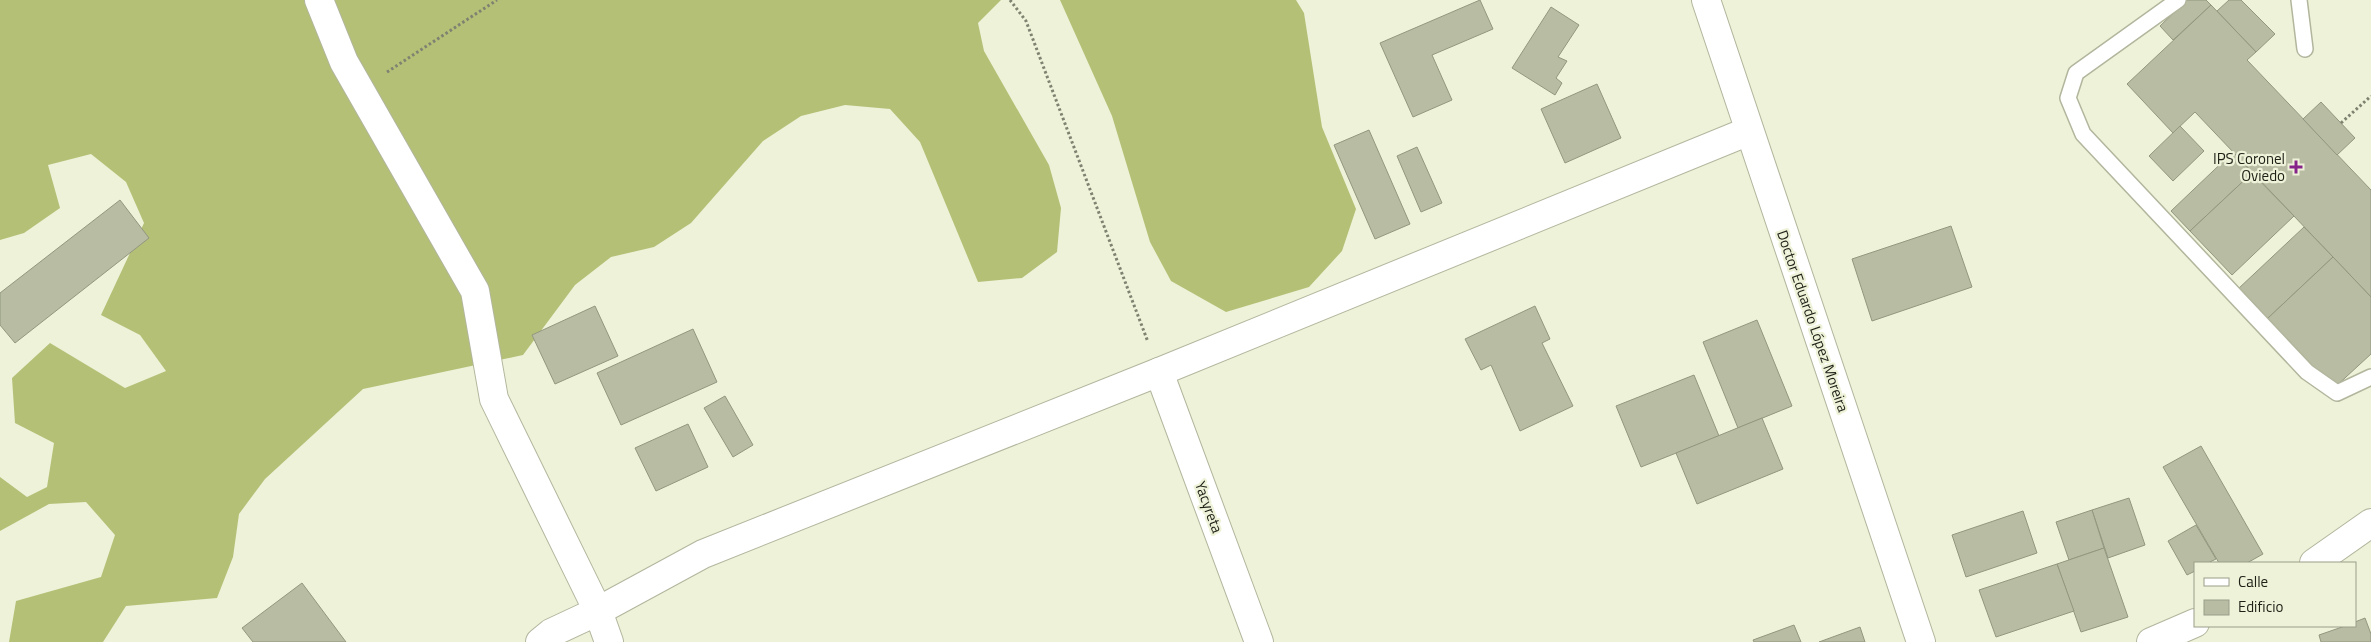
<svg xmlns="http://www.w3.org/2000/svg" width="2371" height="642" font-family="'Titillium Web',sans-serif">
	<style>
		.forest { fill: #b5c077 }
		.building { fill: #b7bca3; stroke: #92977f }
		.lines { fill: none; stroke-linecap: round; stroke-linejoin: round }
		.service-casing { stroke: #b1b69d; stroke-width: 18 }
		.minor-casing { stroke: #b1b69d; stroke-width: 30 }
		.path { stroke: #7e8270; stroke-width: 3; stroke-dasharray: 2.5 2.5; stroke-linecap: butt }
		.service { stroke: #fff; stroke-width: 15 }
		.minor { stroke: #fff; stroke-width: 28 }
		.poi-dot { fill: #86238b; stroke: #edf2d8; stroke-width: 2 }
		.labels { text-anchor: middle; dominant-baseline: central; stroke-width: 4.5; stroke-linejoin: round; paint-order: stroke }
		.poi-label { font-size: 15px; fill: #1e2016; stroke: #edf2d8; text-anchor: end }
		.street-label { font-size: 15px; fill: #1e2016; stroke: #edf2d8 }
	</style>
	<rect width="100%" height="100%" fill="#edf2d8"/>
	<g class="forest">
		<path d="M0,0H1001L978,23L984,51L1049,165L1061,208L1057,252L1022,278L978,282L920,142L890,109L845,105L801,116L763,141L691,223L654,247L611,257L575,285L523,355L363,389L265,479L239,514L233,557L217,598L126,606L103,642H9L16,601L101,577L115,535L86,502L49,504L0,531V477L27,497L47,487L54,443L15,423L12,378L50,343L125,388L166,371L140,335L101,315L144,223L126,182L91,154L48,165L60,208L24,233L0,240Z"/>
		<path d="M1060,0H1296L1304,13L1322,127L1356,209L1342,251L1309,287L1226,312L1171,281L1150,242L1112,116Z"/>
	</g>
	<g class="building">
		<path d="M1480,0L1493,29L1432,55L1452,100L1413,117L1380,43Z"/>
		<path d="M2187,0H2206L2211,5L2173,40L2160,26Z"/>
		<path d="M2229,0H2241L2275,34L2256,52L2217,11Z"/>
		<path d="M2211,5L2256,52L2247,60L2371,190V297L2195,112L2173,133L2127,84Z"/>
		<path d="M1551,7L1579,25L1558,57L1567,61L1556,78L1562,83L1555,95L1512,68Z"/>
		<path d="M1597,84L1621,138L1565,163L1541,109Z"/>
		<path d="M2321,102L2355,138L2337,155L2303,119Z"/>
		<path d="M2180,126L2204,151L2173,181L2149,156Z"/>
		<path d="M1369,130L1410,224L1375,239L1334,145Z"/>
		<path d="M1417,147L1442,203L1421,212L1397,156Z"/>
		<path d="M2233,152L2252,173L2190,231L2171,211Z"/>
		<path d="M2252,173L2294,216L2232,275L2190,231Z"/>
		<path d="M120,200L149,238L15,343L0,325V293Z"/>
		<path d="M1951,226L1972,287L1872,321L1852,259Z"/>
		<path d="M2304,227L2333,257L2267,319L2238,289Z"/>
		<path d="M2333,257L2371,297V354L2333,389L2267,319Z"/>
		<path d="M595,306L618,356L555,384L532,335Z"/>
		<path d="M1535,306L1550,339L1542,343L1573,406L1520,431L1491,365L1481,370L1465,339Z"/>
		<path d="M1757,320L1792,406L1738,428L1703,342Z"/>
		<path d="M693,329L717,382L621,425L597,373Z"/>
		<path d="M1694,375L1719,436L1641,467L1616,406Z"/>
		<path d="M725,396L753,445L733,457L704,408Z"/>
		<path d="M1762,418L1783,469L1697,504L1676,453Z"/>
		<path d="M688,424L708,467L656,491L635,448Z"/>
		<path d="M2201,446L2263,554L2247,563H2219L2163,467Z"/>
		<path d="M2129,498L2145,545L2108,558L2092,510Z"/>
		<path d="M2092,510L2104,548L2069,560L2056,522Z"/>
		<path d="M2023,511L2037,553L1966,577L1952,535Z"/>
		<path d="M2196,525L2216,559L2208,563H2195V571L2187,575L2168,541Z"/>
		<path d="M2104,548L2128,617L2081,632L2057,564Z"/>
		<path d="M2057,564L2074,611L1996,637L1979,590Z"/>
		<path d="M302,583L346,642H253L242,628Z"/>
		<path d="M2365,618L2371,634V642H2321L2319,635L2345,626H2355V622Z"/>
		<path d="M1794,625L1801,642H1754L1753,640Z"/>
		<path d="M1860,627L1865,642H1819Z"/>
	</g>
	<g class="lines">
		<defs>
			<g id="service">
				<path d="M2178,0L2076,73L2068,98L2083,134L2307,372L2337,393L2371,377"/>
				<path d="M2299,0L2305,49"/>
			</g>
			<g id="minor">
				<path d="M319,0L344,62L475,291L494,399L598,611L609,642"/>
				<path d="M1706,0L1921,642"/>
				<path d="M1159,372L1259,642"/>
				<path d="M2314,563L2371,523"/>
				<path d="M540,642L551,633L598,611L703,554L1159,372L1749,131"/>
				<path d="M2151,642L2195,623"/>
			</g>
		</defs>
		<use href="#service" class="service-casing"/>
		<use href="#minor" class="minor-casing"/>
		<g class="path">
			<path d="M1010,0L1026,21L1148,342"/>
			<path d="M387,72L497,0"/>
			<path d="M2341,123L2371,96"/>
		</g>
		<use href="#service" class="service"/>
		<use href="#minor" class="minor"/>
	</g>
	<path class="poi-dot" d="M2293.5 159.5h5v5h5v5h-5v5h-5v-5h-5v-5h5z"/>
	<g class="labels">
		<g class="poi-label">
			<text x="2285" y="158">IPS Coronel<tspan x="2285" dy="17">Oviedo</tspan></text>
		</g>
		<g class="street-label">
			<text transform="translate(1813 321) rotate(71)">Doctor Eduardo López Moreira</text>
			<text transform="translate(1209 507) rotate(70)">Yacyreta</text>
		</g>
	</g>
	<rect x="2194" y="562" width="162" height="65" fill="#edf2d8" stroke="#9a9e8a"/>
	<rect x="2204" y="578" width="25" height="8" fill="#ffffff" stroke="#9a9e8a"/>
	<text x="2238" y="587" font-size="15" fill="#1e2016">Calle</text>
	<rect x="2204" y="600" width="25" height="15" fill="#b7bca3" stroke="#9a9e8a"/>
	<text x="2238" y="612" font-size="15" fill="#1e2016">Edificio</text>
</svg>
